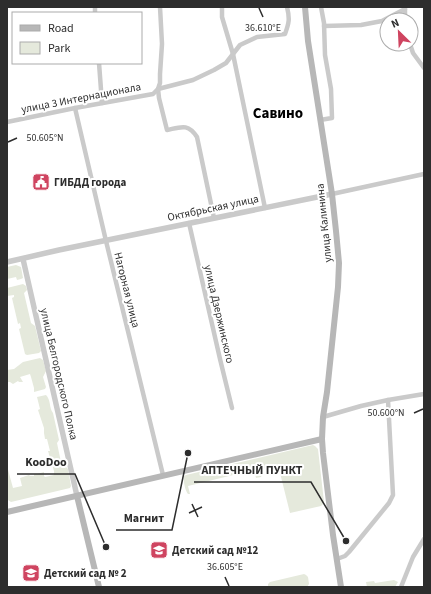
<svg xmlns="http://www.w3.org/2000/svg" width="431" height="594" font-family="'Source Sans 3',sans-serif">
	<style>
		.green { fill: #e5e9dc }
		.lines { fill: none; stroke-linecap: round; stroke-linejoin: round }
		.minor { stroke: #cacaca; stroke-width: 4.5 }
		.tertiary { stroke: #cacaca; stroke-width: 5.5 }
		.secondary { stroke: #b7b7b7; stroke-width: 6 }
		.ticks { fill: none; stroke: #2d2d2d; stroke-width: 1.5 }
		.labels { text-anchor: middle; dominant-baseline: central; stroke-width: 4; stroke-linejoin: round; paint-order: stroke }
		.street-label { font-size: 11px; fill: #2d2d2d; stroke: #fff }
		.poi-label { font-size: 11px; font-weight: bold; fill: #2d2d2d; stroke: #fff; text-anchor: start }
		.district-label { font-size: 15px; font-weight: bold; fill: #000; stroke: #fff }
		.ticks-label { font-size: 10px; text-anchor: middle; fill: #2d2d2d; stroke: #fff; stroke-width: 4; stroke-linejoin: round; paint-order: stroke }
		.leader { fill: none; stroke: #2d2d2d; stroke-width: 1.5 }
		.callout-dot { fill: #2d2d2d; stroke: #fff; stroke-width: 1.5 }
		.callout-label { font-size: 12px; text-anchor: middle; font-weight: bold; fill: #2d2d2d; stroke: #fff; stroke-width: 4; stroke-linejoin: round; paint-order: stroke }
	</style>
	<rect width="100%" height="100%" fill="#fff"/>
	<g class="green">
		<path d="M16,265L21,267L23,278L21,279L17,280L16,277L7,279V267Z"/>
		<path d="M23,284L26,286L27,290L24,293L31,323L35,326L41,351L39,353L27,355L25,354L19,329L21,328L20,323L18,324L12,298L14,297V295L7,296V288Z"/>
		<path d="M40,358L43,360L46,371L43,377L46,387L45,389L34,392V388L31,377L30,374L20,377L23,382H19L18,381L13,384L10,382H7V370L14,369L23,362Z"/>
		<path d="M46,395C51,400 49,408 53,413L59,440L57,443L62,467H66L68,469L71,486L70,488L11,502L8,500L7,494V466L13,488L22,486L20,478L29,475L30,476H34V474H37L44,472V476L45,477L54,475V471L48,451H50L47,439H45L44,433V428L38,410L40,409L37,397Z"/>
		<path d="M313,445L315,446L318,449L324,502L323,504L321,506L290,513L278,465L262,469V475L261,477L256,478L254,470L188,486L190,494H188C185,490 183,481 184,476L186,475Z"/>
		<path d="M304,574L306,575L308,577L309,584L307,587H268V584L270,582Z"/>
		<path d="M394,580L398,582L395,587H367L366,582L374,581L375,583Z"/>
	</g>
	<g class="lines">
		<g class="minor">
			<path d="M95,7V13"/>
			<path d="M160,7L162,44L160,74V83L158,89L159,98L167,130C181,127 188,123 197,137L214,218"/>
			<path d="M222,7V17L233,54L265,208"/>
			<path d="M405,7V20"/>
			<path d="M324,26L361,25L382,21L405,9"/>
			<path d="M410,44L413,53L424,68"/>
			<path d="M99,63L102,103"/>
			<path d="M75,108L106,241L163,475"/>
			<path d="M320,120L332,118L331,89L325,55L324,23L321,7"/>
			<path d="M7,122L75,108L153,94L158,89L193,80L214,70L226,63L240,45L257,37L285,34C289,23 290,19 287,7"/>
			<path d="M332,194L424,174"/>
			<path d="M189,223L220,359L232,408"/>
			<path d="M323,417L361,406L388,400L424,394"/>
			<path d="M337,559L345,556L349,552L389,503L393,495L388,400"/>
			<path d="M401,587L413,557L424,539"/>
		</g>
		<g class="tertiary">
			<path d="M23,259L77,496"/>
			<path d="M7,262L59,250L332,194"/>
		</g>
		<g class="secondary">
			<path d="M305,7L308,41L332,194L336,231L339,263L338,287L327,392L323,417L322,439L323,453L333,535L341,587"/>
			<path d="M77,496L99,587"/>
			<path d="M7,512L322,439"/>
		</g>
	</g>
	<path class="ticks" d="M259,8L263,17M8,142L17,138M414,413L423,409M192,504L198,517M189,513L202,507M225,577L229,586"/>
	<defs>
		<symbol id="civic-square" viewBox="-11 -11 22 22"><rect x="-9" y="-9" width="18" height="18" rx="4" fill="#cf4460" stroke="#fff"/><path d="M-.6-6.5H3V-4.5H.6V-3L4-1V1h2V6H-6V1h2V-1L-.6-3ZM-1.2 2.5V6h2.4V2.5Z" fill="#fff"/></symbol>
		<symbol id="school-square" viewBox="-11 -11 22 22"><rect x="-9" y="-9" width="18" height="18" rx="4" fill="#cf4460" stroke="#fff"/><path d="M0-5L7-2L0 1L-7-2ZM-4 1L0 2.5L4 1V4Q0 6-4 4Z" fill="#fff"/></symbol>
	</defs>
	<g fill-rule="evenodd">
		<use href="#civic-square" x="31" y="172" width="20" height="20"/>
		<use href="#school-square" x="149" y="540" width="20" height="20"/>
		<use href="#school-square" x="21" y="563" width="20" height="20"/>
	</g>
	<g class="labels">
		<g class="street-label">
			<text transform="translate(81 98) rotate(-11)">улица 3 Интернационала</text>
			<text transform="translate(213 208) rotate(-12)">Октябрьская улица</text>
			<text transform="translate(324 223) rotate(-96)">улица Калинина</text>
			<text transform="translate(127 290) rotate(76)">Нагорная улица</text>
			<text transform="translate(219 314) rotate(77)">улица Дзержинского</text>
			<text transform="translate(59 374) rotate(77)">улица Белгородского Полка</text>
		</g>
		<g class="poi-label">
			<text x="54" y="182">ГИБДД города</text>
			<text x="172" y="550">Детский сад №12</text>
			<text x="44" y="573">Детский сад № 2</text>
		</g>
		<g class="district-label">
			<text x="278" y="113">Савино</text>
		</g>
	</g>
	<g class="ticks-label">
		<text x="263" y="31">36.610°E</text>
		<text x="45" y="141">50.605°N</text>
		<text x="386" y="416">50.600°N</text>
		<text x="225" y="570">36.605°E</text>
	</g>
	<path class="leader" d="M106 547L75 474H17M346 541L311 482H194M188 453L172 530H116"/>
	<g class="callout-dot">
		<circle cx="106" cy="547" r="4"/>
		<circle cx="346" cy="541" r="4"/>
		<circle cx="188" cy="453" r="4"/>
	</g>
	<g class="callout-label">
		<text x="46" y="466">KooDoo</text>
		<text x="252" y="474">АПТЕЧНЫЙ ПУНКТ</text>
		<text x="144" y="522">Магнит</text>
	</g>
	<rect width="431" height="594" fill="none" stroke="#2d2d2d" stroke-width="16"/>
	<rect x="12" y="12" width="130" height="52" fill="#ffffff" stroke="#ababab"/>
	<rect x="20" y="25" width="20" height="6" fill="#b7b7b7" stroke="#ababab"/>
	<text x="48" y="32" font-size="12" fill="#2d2d2d">Road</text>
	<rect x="20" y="42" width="20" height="12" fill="#e5e9dc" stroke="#ababab"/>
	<text x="48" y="52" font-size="12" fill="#2d2d2d">Park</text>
	<g transform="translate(399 32) rotate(336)"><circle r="19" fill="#ffffff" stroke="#ababab"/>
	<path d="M0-3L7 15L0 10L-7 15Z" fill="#cf4460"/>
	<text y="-6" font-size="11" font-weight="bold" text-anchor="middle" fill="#2d2d2d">N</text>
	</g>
</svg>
